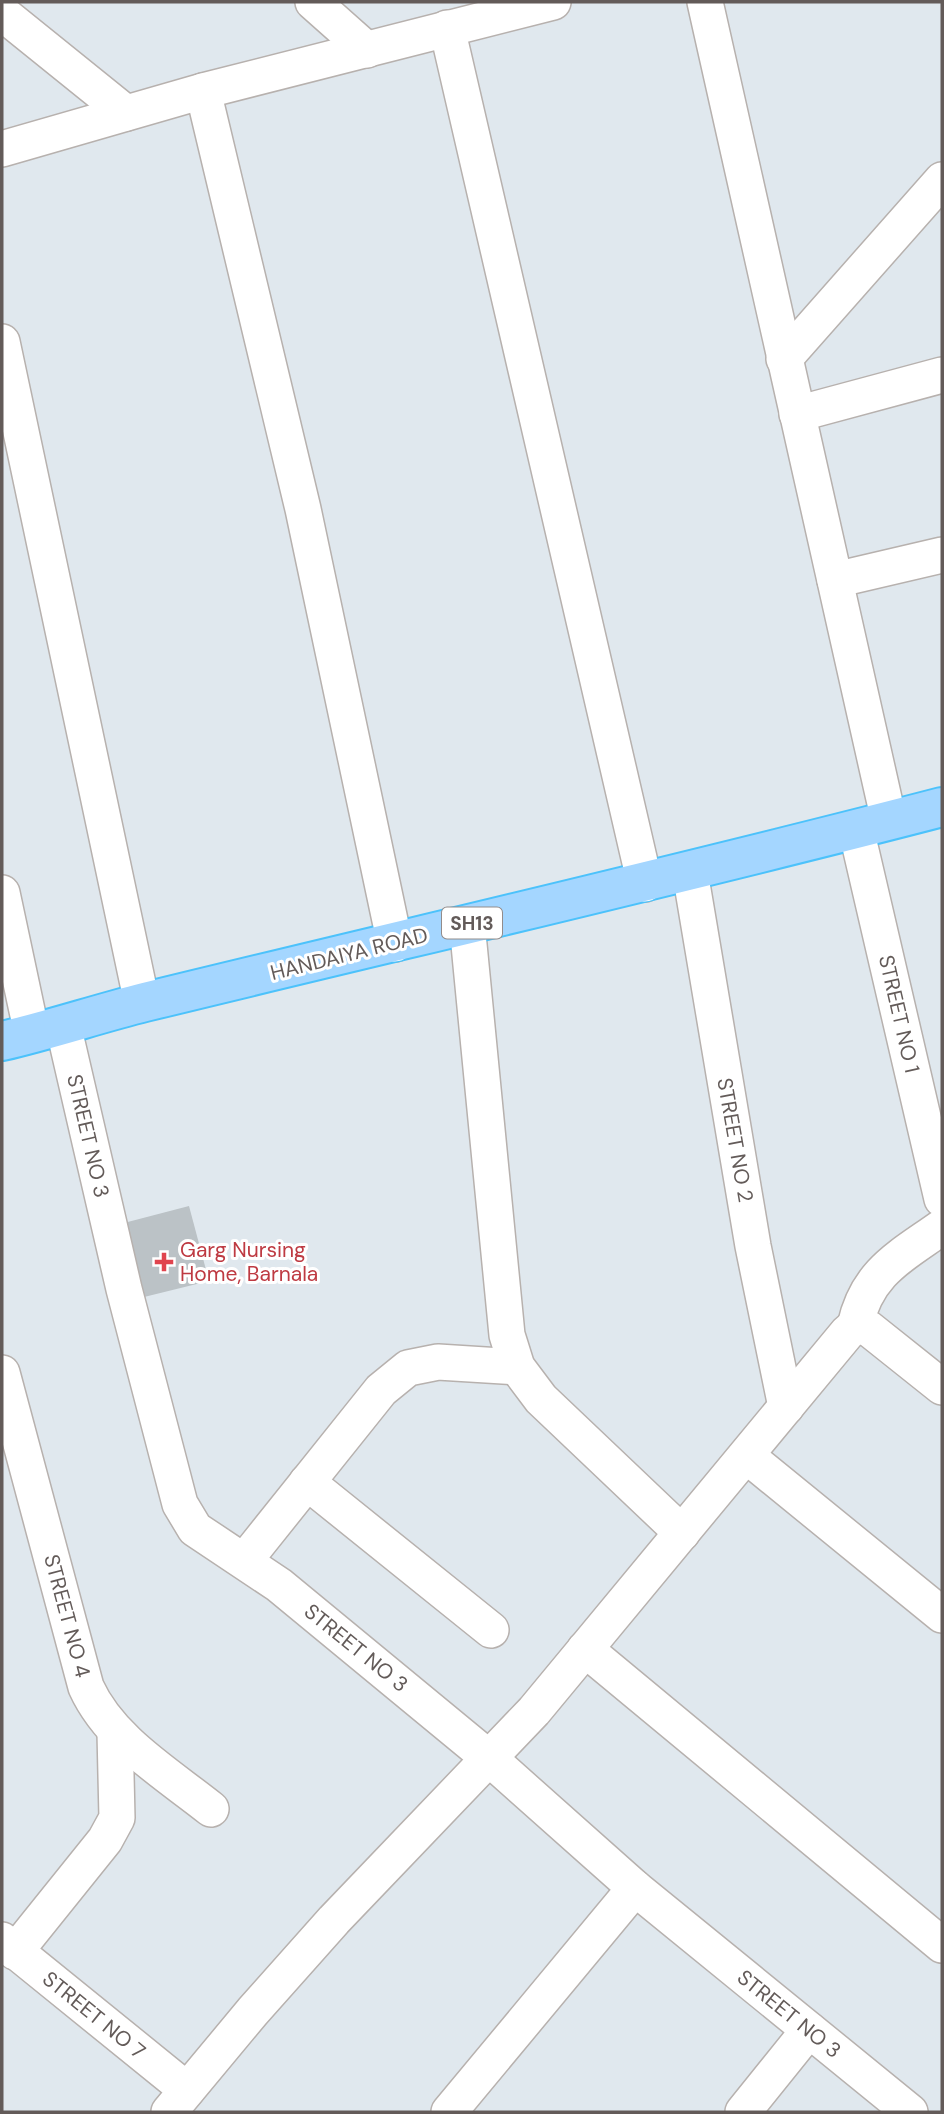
<svg xmlns="http://www.w3.org/2000/svg" width="944" height="2114" font-family="'DM Sans',sans-serif">
	<style>
		.building { fill: #bbc2c6 }
		.lines { fill: none; stroke-linecap: round; stroke-linejoin: round }
		.street-casing { stroke: #b7b1ae; stroke-width: 38 }
		.primary-casing { stroke: #4cc2fb; stroke-width: 42 }
		.street { stroke: #fff; stroke-width: 35 }
		.primary { stroke: #a4d6ff; stroke-width: 38 }
		.health-dot { fill: #e0444e; stroke: #fff; stroke-width: 2.5 }
		.labels { text-anchor: middle; dominant-baseline: central; stroke-width: 6; stroke-linejoin: round; paint-order: stroke }
		.shield { fill: #fff; stroke: #928c8b; stroke-width: 2 }
		.shield-label { font-size: 19px; font-weight: bold; fill: #635b59 }
		.street-label { font-size: 21px; fill: #635b59; stroke: #fff }
		.health-label { font-size: 21px; fill: #be3a42; stroke: #fff; text-anchor: start }
	</style>
	<rect width="100%" height="100%" fill="#e0e8ee"/>
	<path class="building" d="M189,1206L209,1281L140,1298L120,1224Z"/>
	<g class="lines">
		<defs>
			<g id="street">
				<path d="M313,2L367,50"/>
				<path d="M705,2L889,821"/>
				<path d="M2,13L126,113"/>
				<path d="M447,28L645,884"/>
				<path d="M203,91L303,509L395,944"/>
				<path d="M2,149L203,91L553,2"/>
				<path d="M2,342L142,1003"/>
				<path d="M784,359L942,180"/>
				<path d="M797,414L942,375"/>
				<path d="M835,580L942,555"/>
				<path d="M856,829L942,1199"/>
				<path d="M690,872L753,1246L786,1407"/>
				<path d="M2,893L32,1034"/>
				<path d="M467,924L507,1335L517,1367L541,1399L682,1533"/>
				<path d="M63,1025L124,1289L180,1504L195,1529L279,1585L490,1759L635,1888L910,2112"/>
				<path d="M855,1326C867,1272 900,1257 942,1227"/>
				<path d="M2,1373L86,1687C110,1740 166,1773 211,1809"/>
				<path d="M747,1456L942,1615"/>
				<path d="M307,1482L491,1630"/>
				<path d="M245,1560L381,1390L408,1368L438,1362L517,1367"/>
				<path d="M585,1649L942,1945"/>
				<path d="M2,1940L187,2090"/>
				<path d="M15,1952L105,1840L117,1818L115,1732"/>
				<path d="M169,2112L253,2011L334,1920L534,1711L847,1333L855,1326L868,1328L942,1387"/>
				<path d="M449,2112L635,1888"/>
				<path d="M743,2112L809,2030"/>
			</g>
			<path id="primary" d="M2,1041C50,1030 97,1014 145,1002C411,937 677,876 942,807"/>
		</defs>
		<use href="#street" class="street-casing"/>
		<use href="#primary" class="primary-casing"/>
		<use href="#street" class="street"/>
		<use href="#primary" class="primary"/>
	</g>
	<path class="health-dot" d="M160.5 1251.5h7v7h7v7h-7v7h-7v-7h-7v-7h7z"/>
	<g class="labels">
		<rect class="shield" x="442" y="907.5" width="60" height="31" rx="5"/>
		<g class="shield-label">
			<text x="472" y="923">SH13</text>
		</g>
		<g class="street-label">
			<text transform="translate(349 954) rotate(-14)">HANDAIYA ROAD</text>
			<text transform="translate(899 1014) rotate(77)">STREET NO 1</text>
			<text transform="translate(88 1136) rotate(77)">STREET NO 3</text>
			<text transform="translate(735 1140) rotate(80)">STREET NO 2</text>
			<text transform="translate(67 1616) rotate(75)">STREET NO 4</text>
			<text transform="translate(356 1648) rotate(39)">STREET NO 3</text>
			<text transform="translate(789 2014) rotate(39)">STREET NO 3</text>
			<text transform="translate(94 2015) rotate(39)">STREET NO 7</text>
		</g>
		<g class="health-label">
			<text x="180" y="1250">Garg Nursing<tspan x="180" dy="24">Home, Barnala</tspan></text>
		</g>
	</g>
	<rect width="944" height="2114" fill="none" stroke="#635b59" stroke-width="7"/>
</svg>
